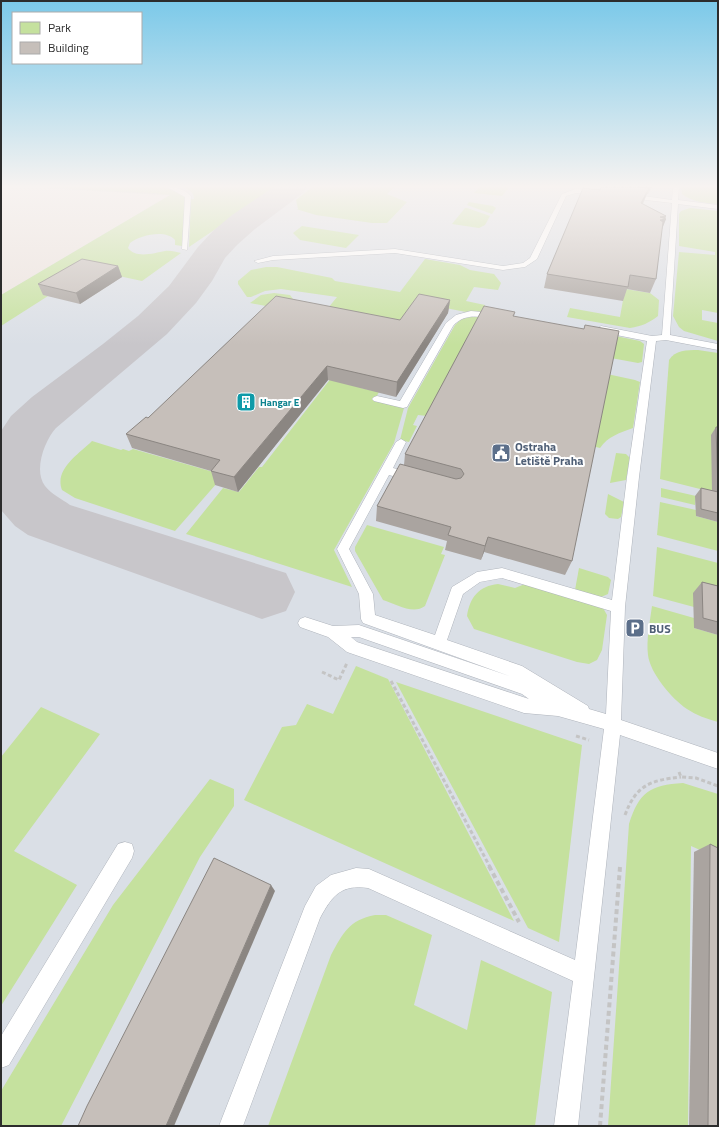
<svg xmlns="http://www.w3.org/2000/svg" width="719" height="1127" font-family="'Titillium Web',sans-serif">
	<style>
		.airport { fill: #dadfe6 }
		.green { fill: #c5e19e }
		.lines { fill: none; stroke-linecap: round; stroke-linejoin: round }
		.taxiway { fill: #c8c6ca; fill-rule: evenodd }
		.service-casing { stroke: #afb4bc; stroke-width: 1 }
		.path-far2 { stroke: #c4c4c4; stroke-width: 1.5; stroke-dasharray: 1.5 1; stroke-linecap: butt }
		.path-far1 { stroke: #c4c4c4; stroke-width: 3; stroke-dasharray: 4 2.5; stroke-linecap: butt }
		.path { stroke: #c4c4c4; stroke-width: 4; stroke-dasharray: 5 3.5; stroke-linecap: butt }
		.service { fill: #fff; fill-rule: evenodd }
		.wall { fill: #aaa4a0 }
		.shaded-wall { fill: #8b8682 }
		.building { fill: #c6bfba; stroke: #8b8682 }
		.labels { text-anchor: middle; dominant-baseline: central; stroke-width: 4; stroke-linejoin: round; paint-order: stroke }
		.far-culture-label { font-size: 10px; font-weight: bold; fill: #0d838f; stroke: #fff; text-anchor: start }
		.service-label { font-size: 12px; font-weight: bold; fill: #4e5e75; stroke: #fff; text-anchor: start }
	</style>
	<rect width="100%" height="100%" fill="#ede4df"/>
	<path class="airport" d="M38,187H718V1126H1V295L170,195Z"/>
	<g class="green">
		<path d="M38,187H166L173,189L184,196L185,198L182,246L175,245V240C166,229 140,235 130,243L128,248C136,259 154,253 165,251C170,250 176,252 181,253L142,281L86,269L44,295L48,296L1,326V295L170,195Z"/>
		<path d="M181,187H278L189,247L191,199H194C194,191 187,189 181,187Z"/>
		<path d="M312,187H395L387,194L407,202L387,223H372L316,215L296,209H298L296,200Z"/>
		<path d="M479,187H509L502,196L474,193Z"/>
		<path d="M681,187H718V204C706,203 692,202 682,194Z"/>
		<path d="M469,202L493,206L496,208L492,214L467,205Z"/>
		<path d="M465,208H467L490,216L485,225L479,228L452,224Z"/>
		<path d="M690,208L718,211V313L702,310V320L718,323V341L684,331L679,327L673,316L679,252L715,255V252L679,246V214L681,211Z"/>
		<path d="M302,226L359,235L346,248L300,240L293,233Z"/>
		<path d="M425,259L460,265L470,270L494,274L501,283L498,290L474,287L466,301L485,305L481,312H466L420,303L361,388L379,392L374,401L404,408L394,443L334,550L352,587L186,534L223,488L239,492L259,467H262L370,328L320,318L337,297L281,289L265,291L251,297H247L238,284V281L251,270L266,267H277L332,278L335,281L400,292Z"/>
		<path d="M625,289L650,293L659,300L658,316C649,323 642,326 630,328L567,317L570,308L620,317Z"/>
		<path d="M274,293L290,295L293,299V301L282,309L250,303L261,295Z"/>
		<path d="M469,317H479L427,416L418,415L413,425L417,426L409,442L400,440L408,408L455,325L460,320Z"/>
		<path d="M601,333L640,341L644,344L642,362L638,363L611,358Z"/>
		<path d="M698,350L718,353V471L712,492L660,479L669,360C675,350 687,350 698,350Z"/>
		<path d="M607,374L635,380L640,382L633,428C620,433 608,436 600,448L592,446Z"/>
		<path d="M92,441L121,450L123,449L129,451L133,449L224,475L175,531L75,498L62,490C54,469 79,454 92,441Z"/>
		<path d="M616,453L626,454L630,458L626,480L610,483Z"/>
		<path d="M661,488L696,496L695,505L661,497Z"/>
		<path d="M608,494L624,502L621,517L618,519L609,518L605,514Z"/>
		<path d="M660,502L696,510V516L718,522V551L657,535Z"/>
		<path d="M367,525L444,547L441,554L445,555L425,606C413,615 396,604 383,600L355,551V547Z"/>
		<path d="M657,547L718,563V600L694,593V607L653,596Z"/>
		<path d="M579,568L608,577L611,580L608,594L601,597L575,590Z"/>
		<path d="M498,584L515,588L525,584L603,608L607,615L602,650L597,660L589,664L577,662L474,629L467,616C470,597 479,586 498,584Z"/>
		<path d="M652,606L694,618V628L718,635V722C707,719 696,715 687,709C672,699 650,673 648,655C646,640 650,621 652,606Z"/>
		<path d="M356,666L388,679L514,921L244,800L282,727L296,725L307,704L333,714Z"/>
		<path d="M396,682L582,745L559,942L528,928Z"/>
		<path d="M41,707L100,734L14,851L77,885L1,1006V757Z"/>
		<path d="M210,779L234,789V806L200,857L61,1126H1V1091L113,905Z"/>
		<path d="M683,783L718,794V858L691,846L688,1126H608L629,824C639,792 650,785 683,783Z"/>
		<path d="M375,915H386L432,935L414,1005L467,1030L481,960L552,992L535,1126H268L331,955C343,933 349,920 375,915Z"/>
	</g>
	<g class="lines">
		<path class="taxiway" d="M274,187H307L303,193L255,229L237,245L225,258L212,281L196,303L167,334L56,428C45,440 33,470 45,486C51,494 62,499 70,505L286,573L295,592L286,611L262,619L28,535L15,526L1,510V431L11,416L32,397L103,344L138,316L169,286L198,247L213,231L232,215Z"/>
		<defs>
			<g id="service">
				<path d="M167,187C177,187 184,189 191,196L187,250L182,249L185,197Z"/>
				<path d="M673,187H679L678,200L718,205V209L678,204L670,335L718,344V350L666,340L656,341L639,477L625,607L621,720L718,753V769L620,735L578,1126H554L573,981L368,888C341,884 332,896 320,918L243,1126H219L305,906L316,886L331,875L356,868L369,869L575,960L604,729L558,716L524,713L347,652L328,637L300,627L298,623L300,619L305,617L333,626L359,625L515,678L363,623L361,619L359,594L337,549L396,442L401,439L406,442L393,468L416,474L418,477L416,480L412,481L389,475L349,549L373,594L375,615L435,635L452,587L477,572L502,568L612,600L627,477L647,341L601,332L597,329L601,326L652,336L662,335L672,203L629,198L626,196L629,194L672,200ZM502,578L611,611L606,714L589,709L588,706L522,666L447,640L463,594L480,582ZM351,637H359L522,694L529,699L357,642Z"/>
				<path d="M576,189L599,190L602,192L599,194L576,193L566,196L537,259L525,267L503,270L395,253L273,260L258,263L254,261L273,256L395,249L503,266L523,263L530,258L562,194Z"/>
				<path d="M471,311L500,314L501,316C492,324 470,307 453,326L407,407L403,408L374,401L372,399L374,397L377,396L400,401L446,323L456,315Z"/>
				<path d="M125,842L132,844L134,851L132,858L9,1065L1,1068V1036L118,844Z"/>
			</g>
		</defs>
		<use href="#service" class="service-casing"/>
		<path class="path-far2" d="M37,187L159,194"/>
		<g class="path-far1">
			<path d="M322,672L339,680L347,663"/>
			<path d="M391,681L490,867"/>
			<path d="M576,736L589,740"/>
			<path d="M679,772L681,777L696,778L718,786"/>
			<path d="M625,815C636,785 651,780 681,777"/>
		</g>
		<g class="path">
			<path d="M489,866L519,922"/>
			<path d="M600,1126L620,867"/>
		</g>
		<use href="#service" class="service"/>
	</g>
	<g class="wall">
		<path d="M601,187H652L648,194H647L643,204L666,216L665,219H666L662,227L656,279L650,293L627,289L623,301L544,288L547,274L600,190Z"/>
		<path d="M118,266L122,277L80,304L43,295L38,284Z"/>
		<path d="M450,300L448,313L396,397L328,380L238,492L215,485L211,471L132,448L126,434L148,418L400,320Z"/>
		<path d="M515,312L514,316L572,561L565,575L484,552L481,560L445,550L447,541L376,521L377,506L404,465L405,454Z"/>
		<path d="M716,427H718V522L696,516L695,496L701,488L712,491L711,435Z"/>
		<path d="M702,582L718,586V635L694,628L693,593Z"/>
		<path d="M710,844L718,1126H689L694,852Z"/>
	</g>
	<g class="shaded-wall">
		<path d="M649,188L644,200L636,215L641,203Z"/>
		<path d="M666,216L665,219H666L661,232L660,217Z"/>
		<path d="M118,266L122,277L80,304L76,293Z"/>
		<path d="M450,300L448,313L396,397L397,382Z"/>
		<path d="M327,366L328,380L238,492L234,477Z"/>
		<path d="M488,537L484,552L481,560L485,546Z"/>
		<path d="M271,885L275,891L174,1126H166Z"/>
	</g>
	<g class="building">
		<path d="M601,187H637L649,188L641,203L666,216L660,217L666,219L660,220L663,222L656,279L630,275L628,287L547,274L583,188L600,190Z"/>
		<path d="M638,187H650V188Z"/>
		<path d="M82,259L118,266L76,293L38,284Z"/>
		<path d="M419,294L450,300L397,382L327,366L234,477L211,471L220,460L126,434L146,417L148,418L276,296L400,320Z"/>
		<path d="M484,306L515,312L513,316L584,329L585,325L619,331L572,561L488,537L485,546L448,535L451,527L377,506L400,464L456,479L461,478L464,474L461,469L405,454Z"/>
		<path d="M716,427H718V513L701,509V488L718,492Z"/>
		<path d="M702,582L718,586V622L703,618Z"/>
		<path d="M710,844L718,848V1126H708Z"/>
		<path d="M214,858L271,885L166,1126H78L87,1106Z"/>
	</g>
	<linearGradient id="sky" x2="0" y2="1"><stop stop-color="#7bc9e9"/><stop offset="0.54" stop-color="#f7f3f1"/><stop offset="1" stop-color="#f7f3f1" stop-opacity="0"/></linearGradient>
	<rect width="719" height="345" fill="url(#sky)"/>
	<defs>
		<symbol id="building-square" viewBox="-11 -11 22 22"><rect x="-9" y="-9" width="18" height="18" rx="4" fill="#0f9aa8" stroke="#fff"/><path d="M-4-6H4V6H1V3H-1V6H-4ZM-2.5-4.3h1.7v1.8h-1.7ZM.8-4.3h1.7v1.8H.8ZM-2.5-1h1.7V.8h-1.7ZM.8-1h1.7V.8H.8Z" fill="#fff"/></symbol>
		<symbol id="civic-square" viewBox="-11 -11 22 22"><rect x="-9" y="-9" width="18" height="18" rx="4" fill="#5c6f8a" stroke="#fff"/><path d="M-.6-6.5H3V-4.5H.6V-3L4-1V1h2V6H-6V1h2V-1L-.6-3ZM-1.2 2.5V6h2.4V2.5Z" fill="#fff"/></symbol>
		<symbol id="parking-square" viewBox="-11 -11 22 22"><rect x="-9" y="-9" width="18" height="18" rx="4" fill="#5c6f8a" stroke="#fff"/><path d="M-3.5-5.5H1a3.5 3.5 0 0 1 0 7H-1V5.5H-3.5ZM-1-3.4V-.6H.8a1.4 1.4 0 0 0 0-2.8Z" fill="#fff"/></symbol>
	</defs>
	<g fill-rule="evenodd">
		<use href="#building-square" x="235" y="391" width="22" height="22"/>
		<use href="#civic-square" x="490" y="442" width="22" height="22"/>
		<use href="#parking-square" x="624" y="617" width="22" height="22"/>
	</g>
	<g class="labels">
		<g class="far-culture-label">
			<text x="260" y="402">Hangar E</text>
		</g>
		<g class="service-label">
			<text x="515" y="446">Ostraha<tspan x="515" dy="14">Letiště Praha</tspan></text>
			<text x="649" y="628">BUS</text>
		</g>
	</g>
	<rect width="719" height="1127" fill="none" stroke="#2c2c2c" stroke-width="4"/>
	<rect x="12" y="12" width="130" height="52" fill="#ffffff" stroke="#ababab"/>
	<rect x="20" y="22" width="20" height="12" fill="#c5e19e" stroke="#ababab"/>
	<text x="48" y="32" font-size="12" fill="#2c2c2c">Park</text>
	<rect x="20" y="42" width="20" height="12" fill="#c6bfba" stroke="#ababab"/>
	<text x="48" y="52" font-size="12" fill="#2c2c2c">Building</text>
</svg>
